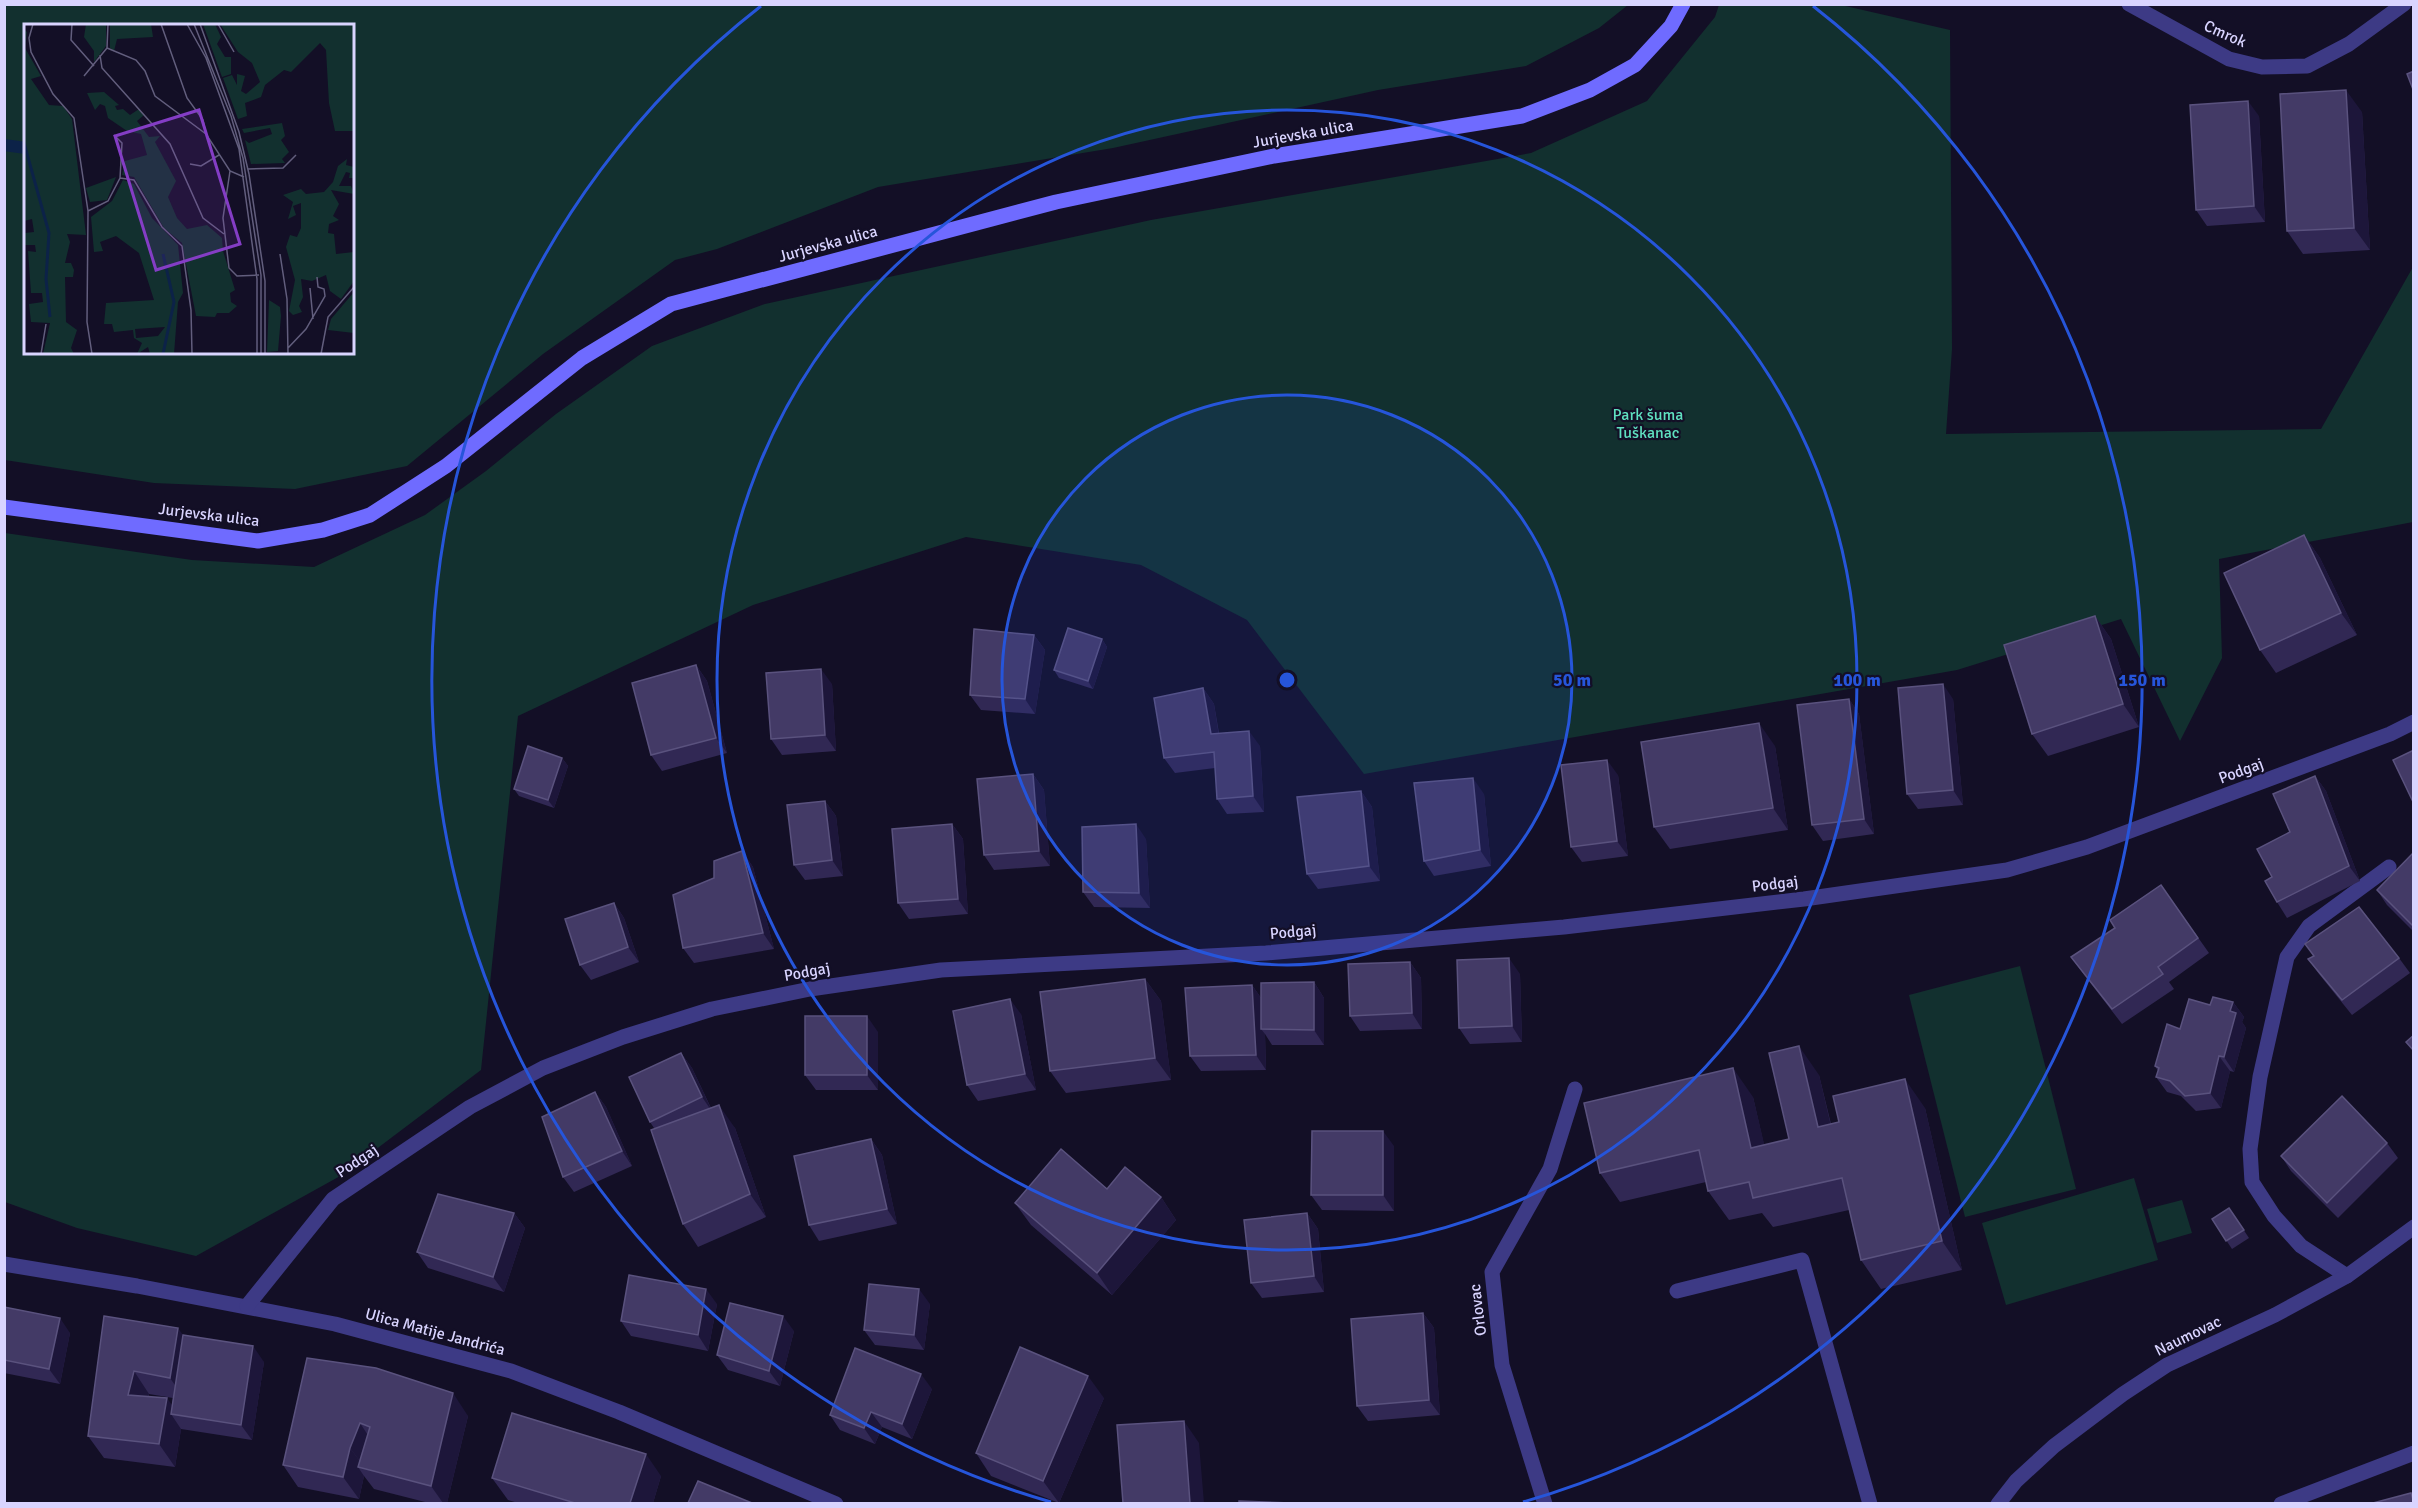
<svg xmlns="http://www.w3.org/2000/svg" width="2418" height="1508" font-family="Signika,sans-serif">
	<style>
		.green { fill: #12302f; fill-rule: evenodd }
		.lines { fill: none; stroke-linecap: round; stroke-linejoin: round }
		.stream { stroke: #0c2248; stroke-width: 12 }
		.lane { stroke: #3d3a85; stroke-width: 15 }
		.street { stroke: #3d3a85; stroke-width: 15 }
		.secondary { stroke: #6f6bff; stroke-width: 15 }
		.wall { fill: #312854; fill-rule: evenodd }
		.shaded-wall { fill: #1d163a }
		.building { fill: #433a66; stroke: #5a527e; stroke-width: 1.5 }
		.ring { fill: none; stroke: #2655da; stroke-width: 3 }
		.labels { text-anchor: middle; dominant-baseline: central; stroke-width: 4.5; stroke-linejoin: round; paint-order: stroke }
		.street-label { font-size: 16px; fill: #d9d4ff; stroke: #130f26 }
		.park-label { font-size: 16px; fill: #5fe0c0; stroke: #130f26 }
		.inset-river { fill: none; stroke: #0c2248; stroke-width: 3 }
		.inset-road { fill: none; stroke: #625e7d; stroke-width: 1.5 }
		.view { fill: #843dc5; fill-opacity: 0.15; stroke: #843dc5; stroke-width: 3 }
		.inset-edge { fill: none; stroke: #d9d4ff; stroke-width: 3 }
		.centre { fill: #2655da; stroke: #130f26; stroke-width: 3 }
		.ring-label { font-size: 18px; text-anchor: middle; font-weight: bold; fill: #2655da; stroke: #130f26; stroke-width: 4.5; stroke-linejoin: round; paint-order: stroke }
	</style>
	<rect width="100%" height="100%" fill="#130f26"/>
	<g class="green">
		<path d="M4,5L5,4L1628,5L1599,28L1526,66L1378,90L1113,148L878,187L717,249L675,260L543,354L407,466L295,489L154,483L5,460ZM26,26H352V352H26Z"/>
		<path d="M1719,5H1841L1950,30L1952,349L1946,434L2321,429L2413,267V522L2219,559L2222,658L2180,741L2121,619L1957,670L1364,774L1247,620L1141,565L966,537L753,605L518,716L481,1070L342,1175L196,1256L77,1228L5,1202V533L192,560L314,567L425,515L486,471L556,414L652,346L765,304L1151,220L1531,153L1647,101L1715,17Z"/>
		<path d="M2020,966L2076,1189L1965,1217L1909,995Z"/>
		<path d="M2134,1178L2158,1260L2006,1305L1982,1223Z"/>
		<path d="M2182,1200L2192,1233L2157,1243L2147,1209Z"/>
	</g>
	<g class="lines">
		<path class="stream" d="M4,145L26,148"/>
		<g class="lane">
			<path d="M2347,1276L2301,1246L2274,1216L2252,1182L2250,1149L2260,1077L2287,957L2309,926L2389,867"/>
			<path d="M1677,1291L1802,1260L1870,1504"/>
		</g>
		<g class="street">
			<path d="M2129,4L2229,59L2262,67L2307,66L2349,44L2404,4"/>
			<path d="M4,1264L137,1286L335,1324L511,1371L619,1412L836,1504"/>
			<path d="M247,1306L333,1199L470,1107L543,1068L623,1037L712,1009L810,989L941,970L1266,953L1564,927L1804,899L2007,870L2087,847L2390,734L2414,722"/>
			<path d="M1545,1504L1502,1365L1492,1272L1550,1169L1575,1089"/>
			<path d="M1998,1504L2016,1481L2054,1446L2123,1394L2167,1365L2275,1315L2347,1276L2414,1227"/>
			<path d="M2281,1504L2414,1453"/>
		</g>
		<path class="secondary" d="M4,507L258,541L323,530L370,515L446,466L582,358L671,304L1056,202L1274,156L1522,116L1590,90L1635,65L1671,26L1683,4"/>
	</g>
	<g class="wall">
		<path d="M2362,112L2370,250L2303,254L2287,231Z"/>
		<path d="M2259,116L2265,222L2207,226L2196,210Z"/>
		<path d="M2304,535L2320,558L2357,635L2276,673L2260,650Z"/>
		<path d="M2095,616L2111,639L2139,727L2048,756L2032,734Z"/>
		<path d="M1034,635L1045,650L1035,714L981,710L970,695Z"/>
		<path d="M1102,639L1107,647L1093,689L1059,678L1054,670Z"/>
		<path d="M696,665L707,681L727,753L662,771L651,755Z"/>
		<path d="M832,684L836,751L782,755L771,739Z"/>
		<path d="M1203,688L1214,704L1219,733L1260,746L1264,812L1227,814L1217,799L1215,768L1175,773L1164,758Z"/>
		<path d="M1849,699L1859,714L1874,834L1823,841L1812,825Z"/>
		<path d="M1953,699L1963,805L1918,809L1907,794Z"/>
		<path d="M1775,746L1788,830L1670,849L1654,827Z"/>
		<path d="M562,758L568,766L554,808L519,796L514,789Z"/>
		<path d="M1033,774L1044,790L1050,866L994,870L984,855Z"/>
		<path d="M1618,775L1628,856L1582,862L1571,847Z"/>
		<path d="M2315,776L2326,791L2360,881L2287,918L2277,902L2272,877Z"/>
		<path d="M1361,791L1372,807L1380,881L1318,889L1307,874Z"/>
		<path d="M1484,794L1491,866L1434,876L1424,861Z"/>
		<path d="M825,801L836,816L843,876L805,880L794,865Z"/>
		<path d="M952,824L963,839L968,914L909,919L898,903Z"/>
		<path d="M1146,839L1150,908L1094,907L1083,892Z"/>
		<path d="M742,851L753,867L774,949L694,963L683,948Z"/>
		<path d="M2414,854V932L2387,905L2377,890Z"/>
		<path d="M2161,885L2209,953L2169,982L2174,989L2122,1024L2082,972L2071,957L2115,928Z"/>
		<path d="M614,903L624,918L639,962L591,980L580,965Z"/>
		<path d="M2399,958L2410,973L2352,1015L2319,974L2308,959Z"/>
		<path d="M1410,962L1421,978L1422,1029L1360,1031L1350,1016Z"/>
		<path d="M1520,974L1522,1042L1470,1044L1459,1028Z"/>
		<path d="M1145,979L1161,1001L1171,1080L1066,1093L1050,1071Z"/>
		<path d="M1314,982L1324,998V1045H1272L1265,1034L1266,1070L1201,1071L1190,1056L1252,985L1261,998Z"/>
		<path d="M2233,1002L2244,1017L2242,1022L2246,1028L2234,1072L2230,1071L2221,1108L2196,1111L2181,1096L2167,1092L2156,1077L2158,1071L2155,1066L2210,1005Z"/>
		<path d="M1021,1014L1036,1090L978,1101L967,1085Z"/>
		<path d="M878,1032V1090H816L805,1075Z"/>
		<path d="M681,1053L692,1068L711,1108L735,1128L766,1217L698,1247L683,1224L654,1128L650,1122Z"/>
		<path d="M1819,1075L1831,1124L1925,1108L1962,1270L1881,1289L1861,1260L1849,1210L1773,1227L1762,1213L1729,1220L1708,1191L1706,1182L1620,1202L1600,1173L1753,1097L1764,1145L1789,1139Z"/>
		<path d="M595,1092L606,1107L632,1166L574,1192L563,1177Z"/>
		<path d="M871,1139L882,1155L897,1224L819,1241L809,1225Z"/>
		<path d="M2387,1143L2398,1158L2338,1218L2291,1171L2281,1156Z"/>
		<path d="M1394,1146V1211L1322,1210L1311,1195Z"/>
		<path d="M1107,1189L1161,1197L1176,1220L1112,1295L1031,1225L1015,1203Z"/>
		<path d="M2229,1208L2249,1238L2232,1249L2212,1219Z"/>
		<path d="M514,1213L525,1228L504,1292L428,1268L417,1252Z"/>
		<path d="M1307,1213L1318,1229L1324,1292L1262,1298L1251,1283Z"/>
		<path d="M717,1304L708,1351L631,1336L621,1321Z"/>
		<path d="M930,1304L924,1350L875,1345L864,1330Z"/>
		<path d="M4,1307L70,1333L60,1384L4,1373Z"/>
		<path d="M1423,1313L1434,1328L1440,1415L1368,1421L1357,1406Z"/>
		<path d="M104,1316L183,1335L264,1362L252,1440L181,1429L175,1467L104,1458L88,1436ZM149,1394L173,1398L172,1405L149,1397Z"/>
		<path d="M794,1331L780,1386L728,1370L717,1355Z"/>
		<path d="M307,1358L468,1416L447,1503H429L374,1489L364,1476L359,1499L298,1487L283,1465Z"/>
		<path d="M932,1389L912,1439L882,1427L875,1444L840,1430L830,1415Z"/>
		<path d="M1104,1398L1059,1503L991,1476L976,1453Z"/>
		<path d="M661,1476L653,1503H518L508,1500L492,1478Z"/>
	</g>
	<g class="shaded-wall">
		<path d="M2346,90L2362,112L2370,250L2354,228Z"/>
		<path d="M2248,101L2259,116L2265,222L2254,206Z"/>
		<path d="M2304,535L2320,558L2357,635L2341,613Z"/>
		<path d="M2095,616L2111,639L2139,727L2123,704Z"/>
		<path d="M1034,635L1045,650L1035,714L1025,699Z"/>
		<path d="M1102,639L1107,647L1093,689L1088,681Z"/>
		<path d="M696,665L707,681L727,753L716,738Z"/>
		<path d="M821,669L832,684L836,751L825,735Z"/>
		<path d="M1943,684L1953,699L1963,805L1953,790Z"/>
		<path d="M1203,688L1214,704L1221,749L1211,734Z"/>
		<path d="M1849,699L1859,714L1874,834L1864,819Z"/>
		<path d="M1759,723L1775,746L1788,830L1773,808Z"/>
		<path d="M1249,731L1260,746L1264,812L1253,796Z"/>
		<path d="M562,758L568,766L554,808L548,800Z"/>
		<path d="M1607,760L1618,775L1628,856L1617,841Z"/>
		<path d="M1033,774L1044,790L1050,866L1039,851Z"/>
		<path d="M2315,776L2326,791L2360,881L2349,866Z"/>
		<path d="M1473,778L1484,794L1491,866L1480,850Z"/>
		<path d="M1361,791L1372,807L1380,881L1369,866Z"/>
		<path d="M825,801L836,816L843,876L832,860Z"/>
		<path d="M952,824L963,839L968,914L958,899Z"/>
		<path d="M1136,824L1146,839L1150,908L1139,893Z"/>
		<path d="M742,851L753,867L774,949L763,933Z"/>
		<path d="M614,903L624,918L639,962L628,947Z"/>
		<path d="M1509,958L1520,974L1522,1042L1512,1026Z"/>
		<path d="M1410,962L1421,978L1422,1029L1412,1013Z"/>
		<path d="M1145,979L1161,1001L1171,1080L1155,1058Z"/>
		<path d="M1314,982L1324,998V1045L1314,1030Z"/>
		<path d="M1252,985L1263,1001L1261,1029L1265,1034L1266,1070L1256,1055Z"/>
		<path d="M1010,999L1021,1014L1036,1090L1025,1074Z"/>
		<path d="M2233,1002L2244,1017L2242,1022L2246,1028L2234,1072L2224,1057L2230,1011Z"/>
		<path d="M867,1016L878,1032V1090L867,1075Z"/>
		<path d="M1799,1046L1819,1075L1838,1156L1818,1127Z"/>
		<path d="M681,1053L692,1068L713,1113L702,1097Z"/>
		<path d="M2219,1056L2230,1071L2221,1108L2210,1093Z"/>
		<path d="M1733,1068L1753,1097L1772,1177L1751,1148Z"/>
		<path d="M1905,1079L1925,1108L1962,1270L1942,1241Z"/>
		<path d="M595,1092L606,1107L632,1166L622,1151Z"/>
		<path d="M719,1105L735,1128L766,1217L750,1194Z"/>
		<path d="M1383,1131L1394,1146V1211L1383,1195Z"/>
		<path d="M871,1139L882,1155L897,1224L887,1209Z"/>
		<path d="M1161,1197L1176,1220L1112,1295L1097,1273Z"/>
		<path d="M514,1213L525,1228L504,1292L493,1277Z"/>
		<path d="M1307,1213L1318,1229L1324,1292L1314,1276Z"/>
		<path d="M706,1289L717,1304L708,1351L698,1335Z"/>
		<path d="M919,1289L930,1304L924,1350L914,1335Z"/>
		<path d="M1423,1313L1434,1328L1440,1415L1429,1400Z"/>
		<path d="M783,1316L794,1331L780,1386L769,1371Z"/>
		<path d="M60,1318L70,1333L60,1384L49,1369Z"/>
		<path d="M178,1328L194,1351L186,1401L170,1378Z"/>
		<path d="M253,1346L264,1362L252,1440L241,1425Z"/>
		<path d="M134,1371L149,1394L144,1418L128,1395Z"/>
		<path d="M921,1374L932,1389L912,1439L902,1424Z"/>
		<path d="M1088,1376L1104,1398L1059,1503L1043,1481Z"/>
		<path d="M453,1393L468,1416L447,1503H443L431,1486Z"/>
		<path d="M167,1398L179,1415L171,1414L181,1429L175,1467L159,1444Z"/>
		<path d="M871,1412L882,1427L875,1444L864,1428Z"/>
		<path d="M1184,1421L1199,1443L1204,1503H1190Z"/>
		<path d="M360,1423L375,1446L365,1468L350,1448Z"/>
		<path d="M350,1448L365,1468L358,1467L364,1476L359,1499L343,1477Z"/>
		<path d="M646,1454L661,1476L653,1503H630Z"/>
	</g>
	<g class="building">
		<path d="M2414,71V92L2407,74Z"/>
		<path d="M2346,90L2354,228L2287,231L2280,94Z"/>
		<path d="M2248,101L2254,206L2196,210L2190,105Z"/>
		<path d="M2304,535L2341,613L2260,650L2224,573Z"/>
		<path d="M2095,616L2123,704L2032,734L2004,645Z"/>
		<path d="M1068,628L1102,639L1088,681L1054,670Z"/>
		<path d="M974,629L1034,635L1025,699L970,695Z"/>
		<path d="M696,665L716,738L651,755L632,683Z"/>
		<path d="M821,669L825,735L771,739L766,673Z"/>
		<path d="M1943,684L1953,790L1907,794L1898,688Z"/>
		<path d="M1203,688L1211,734L1249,731L1253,796L1217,799L1214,752L1164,758L1154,698Z"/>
		<path d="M1849,699L1864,819L1812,825L1797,705Z"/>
		<path d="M1759,723L1773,808L1654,827L1641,742Z"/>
		<path d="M528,746L562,758L548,800L514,789Z"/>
		<path d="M2414,750V804L2393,760Z"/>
		<path d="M1607,760L1617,841L1571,847L1561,765Z"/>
		<path d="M1033,774L1039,851L984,855L977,779Z"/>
		<path d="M2315,776L2349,866L2277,902L2265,881L2272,877L2257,849L2290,832L2273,794Z"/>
		<path d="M1473,778L1480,850L1424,861L1414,783Z"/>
		<path d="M1361,791L1369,866L1307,874L1297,797Z"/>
		<path d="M825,801L832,860L794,865L787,805Z"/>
		<path d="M952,824L958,899L898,903L892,829Z"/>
		<path d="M1136,824L1139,893L1083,892L1082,827Z"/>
		<path d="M742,851L763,933L683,948L673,895L714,878V861Z"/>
		<path d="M2413,853L2414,854V927L2377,890Z"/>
		<path d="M2161,885L2198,938L2158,967L2163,974L2112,1009L2071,957L2115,928L2110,920Z"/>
		<path d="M614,903L628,947L580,965L565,919Z"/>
		<path d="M2359,907L2399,958L2342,1000L2308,959L2314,956L2305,944Z"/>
		<path d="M1509,958L1512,1026L1459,1028L1457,960Z"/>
		<path d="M1410,962L1412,1013L1350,1016L1348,964Z"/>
		<path d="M1145,979L1155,1058L1050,1071L1040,992Z"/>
		<path d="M1314,982V1030L1261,1029V983Z"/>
		<path d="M1252,985L1256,1055L1190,1056L1185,988Z"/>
		<path d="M2213,997L2233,1002L2230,1011L2236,1013L2224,1057L2219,1056L2210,1093L2185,1096L2170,1081L2156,1077L2159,1068L2155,1066L2167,1024L2180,1029L2189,999L2210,1005Z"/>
		<path d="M1010,999L1025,1074L967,1085L953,1011Z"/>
		<rect x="805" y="1016" width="62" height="59"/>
		<path d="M2414,1035V1051L2406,1042Z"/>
		<path d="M1799,1046L1818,1127L1839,1122L1833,1096L1905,1079L1942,1241L1861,1260L1842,1178L1753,1198L1749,1182L1708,1191L1699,1150L1600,1173L1584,1103L1733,1068L1751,1148L1789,1139L1769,1053Z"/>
		<path d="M681,1053L702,1097L650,1122L629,1077Z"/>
		<path d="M595,1092L622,1151L563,1177L542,1117Z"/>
		<path d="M2342,1096L2387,1143L2327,1203L2281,1156Z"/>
		<path d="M719,1105L750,1194L683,1224L651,1130Z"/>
		<path d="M1312,1131H1383V1195H1311Z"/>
		<path d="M871,1139L887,1209L809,1225L794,1156Z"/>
		<path d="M1061,1149L1107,1189L1125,1167L1161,1197L1097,1273L1015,1203Z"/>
		<path d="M438,1194L514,1213L493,1277L417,1252Z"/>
		<path d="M2229,1208L2244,1230L2226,1241L2212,1219Z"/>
		<path d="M1307,1213L1314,1276L1251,1283L1244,1220Z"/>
		<path d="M629,1275L706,1289L698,1335L621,1321Z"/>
		<path d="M869,1284L919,1289L914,1335L864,1330Z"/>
		<path d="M730,1303L783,1316L769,1371L717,1355Z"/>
		<path d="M4,1307L60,1318L49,1369L4,1360Z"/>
		<path d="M1423,1313L1429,1400L1357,1406L1351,1319Z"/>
		<path d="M104,1316L178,1328L170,1378L134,1371L128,1395L167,1398L159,1444L88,1436Z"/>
		<path d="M183,1335L253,1346L241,1425L171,1414Z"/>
		<path d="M1020,1347L1088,1376L1043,1481L976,1453Z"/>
		<path d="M855,1348L921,1374L902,1424L871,1412L864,1428L830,1415Z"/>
		<path d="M307,1358L376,1368L453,1393L431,1486L358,1467L370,1427L360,1423L350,1448L343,1477L283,1465Z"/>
		<path d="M512,1413L646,1454L630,1503H575L492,1478Z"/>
		<path d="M1184,1421L1190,1503H1123L1117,1425Z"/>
		<path d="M698,1481L752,1503H688Z"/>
		<path d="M2411,1493L2414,1503H2373Z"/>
		<path d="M1239,1501L1291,1503H1239Z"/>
	</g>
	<circle cx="1287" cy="680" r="285" fill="#2655da" fill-opacity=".12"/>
	<g class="ring">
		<circle cx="1287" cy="680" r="285"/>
		<circle cx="1287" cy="680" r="570"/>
		<path d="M1051 1502A855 855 0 0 1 761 6M1813 6A855 855 0 0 1 1523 1502"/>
	</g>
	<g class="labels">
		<g class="street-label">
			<text transform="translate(2225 34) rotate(24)">Cmrok</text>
			<text transform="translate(1303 134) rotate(-10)">Jurjevska ulica</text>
			<text transform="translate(828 244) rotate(-15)">Jurjevska ulica</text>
			<text transform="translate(209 515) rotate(7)">Jurjevska ulica</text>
			<text transform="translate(2241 771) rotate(-20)">Podgaj</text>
			<text transform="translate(1775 884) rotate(-7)">Podgaj</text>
			<text transform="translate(1293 932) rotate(-5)">Podgaj</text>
			<text transform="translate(807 972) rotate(-10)">Podgaj</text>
			<text transform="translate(357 1161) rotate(-34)">Podgaj</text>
			<text transform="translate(1478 1310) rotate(-97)">Orlovac</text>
			<text transform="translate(435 1332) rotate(15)">Ulica Matije Jandrića</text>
			<text transform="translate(2188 1336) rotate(-26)">Naumovac</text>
		</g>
		<g class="park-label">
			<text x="1648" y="415">Park šuma<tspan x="1648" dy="18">Tuškanac</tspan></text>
		</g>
	</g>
	<g transform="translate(24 24)">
		<rect width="330" height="330" fill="#130f26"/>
		<path d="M62,0H82V22L70,38V27L60,13ZM86,0H127L129,13L93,15L90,27L86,24ZM179,0H191L197,13L193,20L201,33H207V50L198,53ZM196,0H330V107H311L305,79L302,26L296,19L267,48L260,46L241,61L237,73L221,79L223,92L214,95L199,54L208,51L213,61V50L221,52L217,67L222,70L236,58L228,39L214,28ZM0,5L3,8L1,24L17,52L7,55L25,81L39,82L48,95L62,211L43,210L46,218L41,239H47L50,246L49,253H41L42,298L53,306L47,324L50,330H19L26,299L7,298L5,280L19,278L18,269H7L4,227L12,228L11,221H1V209L10,208L8,195L0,197ZM80,68L95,81L91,82L93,86L99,85L106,91L115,85L120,91L113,97L125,113L136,112L131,118L152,157L144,173L153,194L163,205L183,201L198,214L199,227L211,266L206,269L207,278L213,282L205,289H193L191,293L172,292L158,219L140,204L110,153L98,151L101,137L123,131L117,110L103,107L84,94L81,82L76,80L71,86L63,69ZM258,99L261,112L257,116L265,128L258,135L261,139L227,140L221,116L225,119L248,110L246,104L220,109L218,105ZM323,135L322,141L330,143V154H325L326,149L322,148L315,162H327L330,170L307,166L315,180L309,192L315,196L305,200L304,209L310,210L312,230L330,228V257L317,275L306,267L302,251L288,257L277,255L279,273L275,282L278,288L269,291L265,287L271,256L262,223L266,211L273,213L277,204V179L269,182L272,191L264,195L269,178L259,171L277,165L282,170L300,168L309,158L314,142ZM92,153L83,176L66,178L62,164ZM99,156L110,160L128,194L154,221L159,269L154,278L150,330H126L124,323L113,330L118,319L110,314L109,306L90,308L88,300H80L82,279L130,276L115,229L92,212L76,218L79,227L70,228L67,193L88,177ZM141,303L134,312L112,314L111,305ZM330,268V309L304,306L307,295ZM245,276L256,283L257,292L254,327L243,328Z" fill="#12302f" fill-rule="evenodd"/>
		<path class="inset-river" d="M0,119L25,209L22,255L26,293M139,330L150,278L139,230"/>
		<path class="inset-road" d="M9,0L5,14L7,28L29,70L50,94L64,187L63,298L68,330M48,0L47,16L70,42M137,0L163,74L179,96L182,110L206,147L220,153M163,0L182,34L215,125L233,255V330M170,0L207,92L219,134L237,251V330M176,0L215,108L225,150L241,257V330M194,0L210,28M83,24L112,36L121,47L131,72L182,110M83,24L84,0M76,31L78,44L146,120L179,194L200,210M60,52L83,24M166,140L177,142L195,131M224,145L259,144L272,131M206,147L199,194L205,244L213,252L235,251M96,154L110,156L138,203L158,222L167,286L168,330M64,187L84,177L96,154L98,119L90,111M256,230L263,275L264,330M286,264L289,295M264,324L282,305L301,272L300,265L294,263L293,253M17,330L22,300M297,330L304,293L330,263"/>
		<path class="view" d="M175,86L216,220L132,246L91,112Z"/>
		<rect width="330" height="330" class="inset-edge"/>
	</g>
	<circle cx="1287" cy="680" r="9" class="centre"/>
	<g class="ring-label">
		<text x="1572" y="686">50 m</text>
		<text x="1857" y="686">100 m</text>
		<text x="2142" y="686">150 m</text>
	</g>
	<rect width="2418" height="1508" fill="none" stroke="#d9d4ff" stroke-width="12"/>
</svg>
